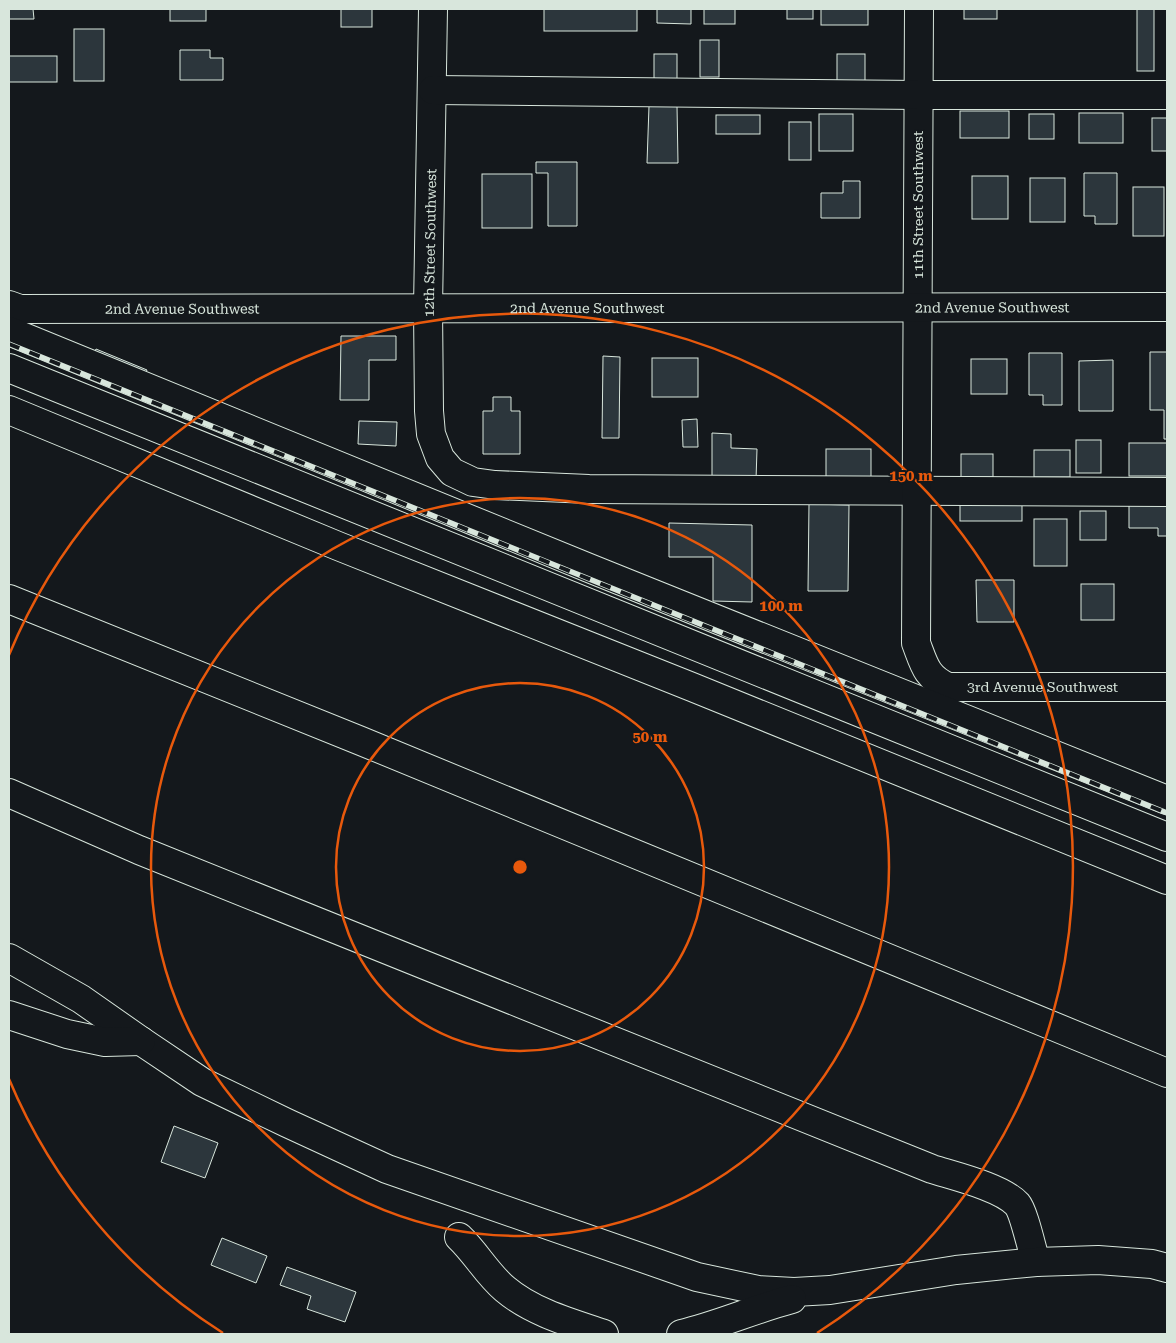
<svg xmlns="http://www.w3.org/2000/svg" width="1176" height="1343" font-family="'Roboto Serif',serif">
	<style>
		.building { fill: #2c363c; stroke: #d8e6dc }
		.lines { fill: none; stroke-linecap: round; stroke-linejoin: round }
		.minor-casing { stroke: #d8e6dc; stroke-width: 30 }
		.minor { stroke: #14181c; stroke-width: 28 }
		.rail-casing { stroke: #d8e6dc; stroke-width: 5.5 }
		.rail { stroke: #14181c; stroke-width: 4; stroke-dasharray: 11; stroke-linecap: butt }
		.ring { fill: none; stroke: #e8590c; stroke-width: 2.5 }
		.labels { text-anchor: middle; dominant-baseline: central; stroke-width: 4; stroke-linejoin: round; paint-order: stroke }
		.street-label { font-size: 14px; fill: #d8e6dc; stroke: #14181c }
		.centre { fill: #e8590c; stroke: #14181c; stroke-width: 2.5 }
		.ring-label { font-size: 15px; text-anchor: middle; font-weight: bold; fill: #e8590c; stroke: #14181c; stroke-width: 4; stroke-linejoin: round; paint-order: stroke }
	</style>
	<rect width="100%" height="100%" fill="#14181c"/>
	<g class="building">
		<path d="M9,9H33L34,19H9Z"/>
		<rect x="170" y="9" width="36" height="12"/>
		<rect x="341" y="9" width="31" height="18"/>
		<rect x="544" y="9" width="93" height="22"/>
		<path d="M657,9H691V24L657,23Z"/>
		<rect x="704" y="9" width="31" height="15"/>
		<rect x="787" y="9" width="26" height="10"/>
		<rect x="821" y="9" width="47" height="16"/>
		<rect x="964" y="9" width="33" height="10"/>
		<rect x="1137" y="9" width="17" height="62"/>
		<rect x="74" y="29" width="30" height="52"/>
		<rect x="700" y="40" width="19" height="37"/>
		<path d="M180,50H210V58H223V80H180Z"/>
		<rect x="654" y="54" width="23" height="28"/>
		<rect x="837" y="54" width="28" height="33"/>
		<rect x="9" y="56" width="48" height="26"/>
		<path d="M649,106H677L678,163H647Z"/>
		<rect x="960" y="111" width="49" height="27"/>
		<rect x="1079" y="113" width="44" height="30"/>
		<rect x="819" y="114" width="34" height="37"/>
		<rect x="1029" y="114" width="25" height="25"/>
		<rect x="716" y="115" width="44" height="19"/>
		<rect x="1152" y="118" width="15" height="33"/>
		<rect x="789" y="122" width="22" height="38"/>
		<path d="M536,162H577V226H548V173H536Z"/>
		<path d="M1084,173H1117V224H1095V216H1084Z"/>
		<rect x="482" y="174" width="50" height="54"/>
		<rect x="972" y="176" width="36" height="43"/>
		<rect x="1030" y="178" width="35" height="44"/>
		<path d="M843,181H860V218H821V193H843Z"/>
		<rect x="1133" y="187" width="31" height="49"/>
		<path d="M341,336H396V360H369V400H340Z"/>
		<path d="M96,349L147,370L142,381L91,359Z"/>
		<path d="M1150,352H1167V439H1164V410H1150Z"/>
		<path d="M1029,353H1062V405H1043V395H1029Z"/>
		<path d="M603,356L620,357L619,438H602Z"/>
		<rect x="652" y="358" width="46" height="39"/>
		<rect x="971" y="359" width="36" height="35"/>
		<path d="M1113,360V411H1079V361Z"/>
		<path d="M493,397H511V411H520V454H483V411H493Z"/>
		<path d="M697,419L698,447H683L682,420Z"/>
		<path d="M359,421L397,422L396,446L358,444Z"/>
		<path d="M712,433L731,434V448L757,449L756,480L712,479Z"/>
		<rect x="1076" y="440" width="25" height="33"/>
		<rect x="1129" y="443" width="38" height="33"/>
		<rect x="826" y="449" width="45" height="30"/>
		<rect x="1034" y="450" width="36" height="27"/>
		<rect x="961" y="454" width="32" height="23"/>
		<path d="M1129,502H1167V536H1158V528H1129Z"/>
		<rect x="960" y="503" width="62" height="18"/>
		<path d="M809,504L849,505L848,591H808Z"/>
		<rect x="1080" y="511" width="26" height="29"/>
		<rect x="1034" y="519" width="33" height="47"/>
		<path d="M669,523L752,525V602L713,601V557H669Z"/>
		<path d="M976,580H1014V622H977Z"/>
		<rect x="1081" y="584" width="33" height="36"/>
		<path d="M174,1126L218,1143L205,1178L161,1162Z"/>
		<path d="M222,1238L267,1256L256,1283L211,1265Z"/>
		<path d="M287,1267L356,1292L345,1322L307,1309L311,1296L280,1285Z"/>
	</g>
	<g class="lines">
		<defs>
			<g id="minor">
				<path d="M433,9L428,308L429,411L431,434L440,458L452,472L473,482L495,485L589,489L1167,492"/>
				<path id="s1" d="M919,9L916,643C924,664 926,677 948,687H1167"/>
				<path d="M433,90L918,95H1167"/>
				<path id="s2" d="M9,305L20,309L1167,307"/>
				<path d="M9,331L589,568L1167,800"/>
				<path d="M9,368L1167,837"/>
				<path d="M9,410L338,546L692,687L1167,880"/>
				<path d="M9,599L361,741L1167,1073"/>
				<path d="M9,793L139,850L932,1169C954,1176 1001,1187 1017,1204C1024,1212 1032,1250 1036,1262"/>
				<path d="M9,958L81,999L141,1041L202,1082L287,1123L387,1169L697,1277L758,1290L794,1292L830,1290L956,1270L1036,1262L1098,1260L1152,1264L1167,1268"/>
				<path d="M9,1015L67,1034L105,1042L141,1041"/>
				<path d="M459,1237C476,1253 487,1274 505,1289C532,1312 571,1323 604,1334"/>
				<path d="M681,1334C719,1325 754,1309 792,1299"/>
			</g>
		</defs>
		<use href="#minor" class="minor-casing"/>
		<use href="#minor" class="minor"/>
		<defs>
			<path id="rail" d="M9,344L1167,813"/>
		</defs>
		<use href="#rail" class="rail-casing"/>
		<use href="#rail" class="rail"/>
	</g>
	<g class="ring">
		<circle cx="520" cy="867" r="184"/>
		<circle cx="520" cy="867" r="369"/>
		<path d="M223 1333A553 553 0 0 1 9 1079M9 655A553 553 0 1 1 817 1333"/>
	</g>
	<g class="labels">
		<g class="street-label">
			<text transform="translate(918 205) rotate(-90)">11th Street Southwest</text>
			<text transform="translate(430 243) rotate(-89)">12th Street Southwest</text>
			<text stroke="none"><textPath href="#s2" startOffset="984">2nd Avenue Southwest</textPath></text>
			<text stroke="none"><textPath href="#s2" startOffset="579">2nd Avenue Southwest</textPath></text>
			<text stroke="none"><textPath href="#s2" startOffset="174">2nd Avenue Southwest</textPath></text>
			<text stroke="none"><textPath href="#s1" startOffset="785">3rd Avenue Southwest</textPath></text>
		</g>
	</g>
	<circle cx="520" cy="867" r="8" class="centre"/>
	<g class="ring-label">
		<text x="911" y="481">150 m</text>
		<text x="781" y="611">100 m</text>
		<text x="650" y="742">50 m</text>
	</g>
	<rect width="1176" height="1343" fill="none" stroke="#d8e6dc" stroke-width="20"/>
</svg>
